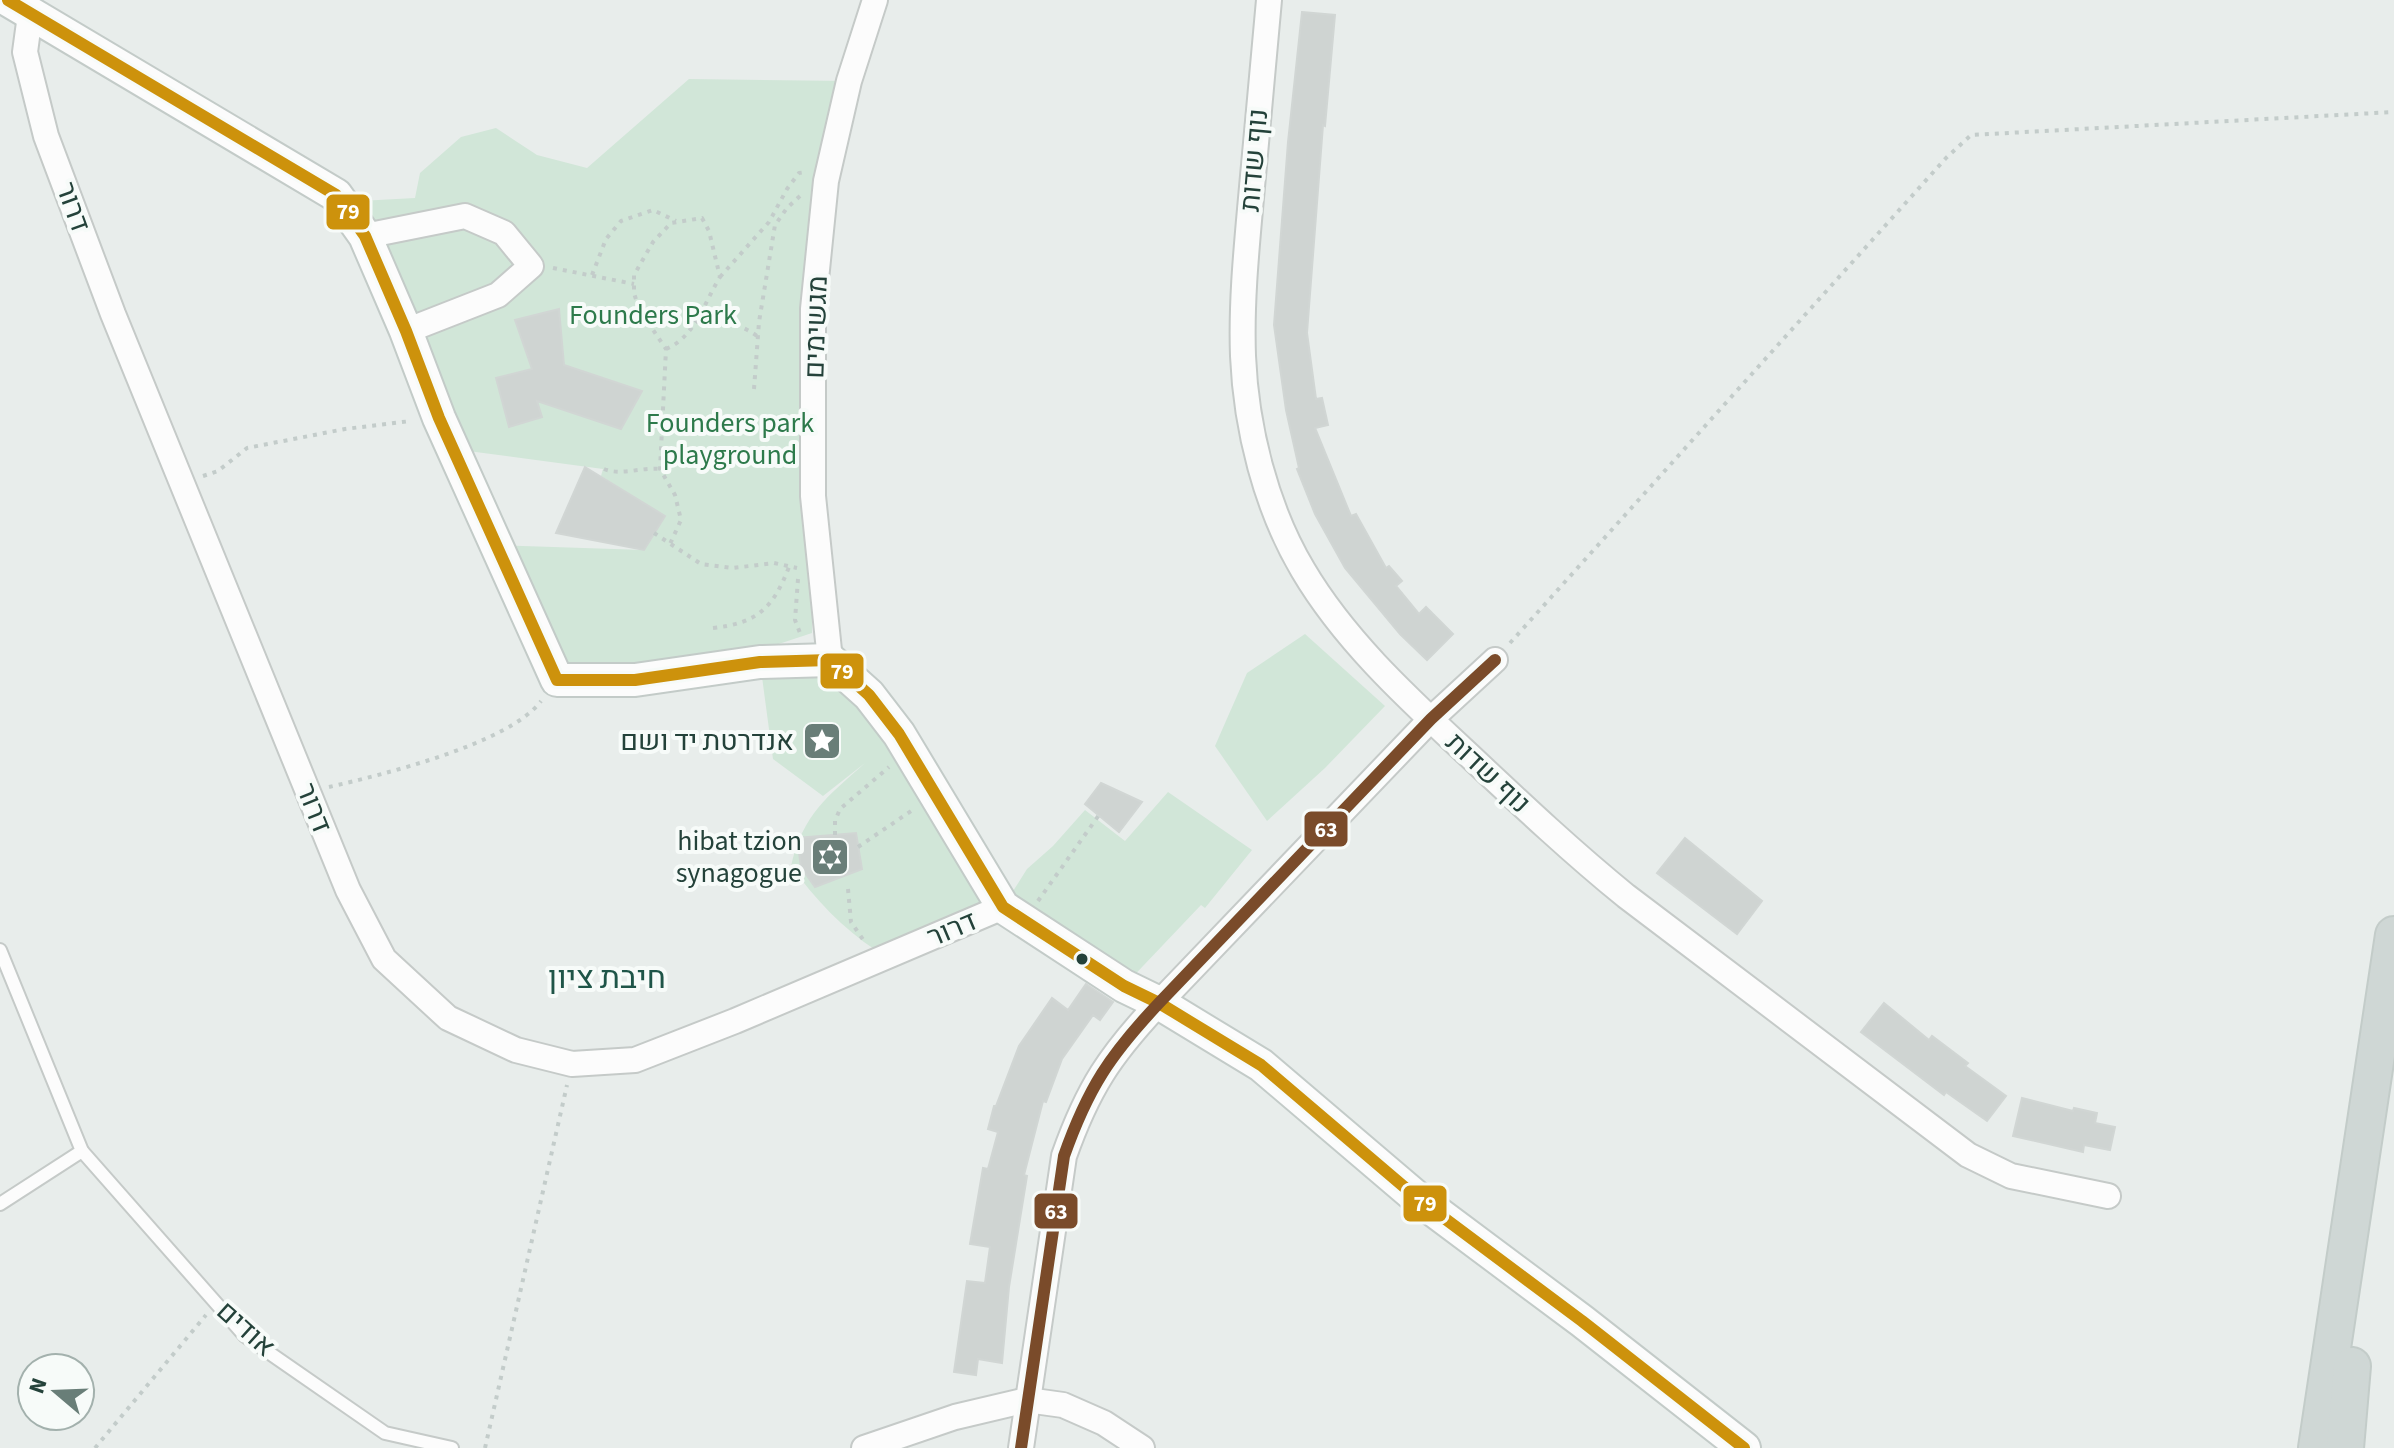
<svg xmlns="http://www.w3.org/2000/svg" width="2394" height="1448" font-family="'Source Sans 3',Heebo,sans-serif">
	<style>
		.green { fill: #d1e6d8 }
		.building { fill: #cfd4d2; stroke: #d1d6d4; stroke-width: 2 }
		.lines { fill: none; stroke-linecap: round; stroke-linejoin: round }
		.lane-casing { stroke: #c5cac8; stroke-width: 16 }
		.street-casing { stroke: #c5cac8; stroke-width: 28 }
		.secondary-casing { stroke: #c3cbc8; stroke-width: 36 }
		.primary-casing { stroke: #c3ccc9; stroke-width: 40 }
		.path { stroke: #c3ccca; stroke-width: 4; stroke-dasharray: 4 6; stroke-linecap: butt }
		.lane { stroke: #fcfcfc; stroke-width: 12 }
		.street { stroke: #fcfcfc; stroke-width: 24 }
		.secondary { stroke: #fcfcfc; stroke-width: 32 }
		.primary { stroke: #cfd7d5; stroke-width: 36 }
		.bus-1-casing { stroke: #f7fbf9; stroke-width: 18 }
		.bus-2-casing { stroke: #f7fbf9; stroke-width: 18 }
		.bus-1 { stroke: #cd920c; stroke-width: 12 }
		.bus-2 { stroke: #7a4b2a; stroke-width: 12 }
		.bus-dot { fill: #24423a; stroke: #f7fbf9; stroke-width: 3 }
		.labels { text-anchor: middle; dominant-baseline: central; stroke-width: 8; stroke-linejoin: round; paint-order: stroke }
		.street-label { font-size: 28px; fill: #24423a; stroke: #f7fbf9 }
		.park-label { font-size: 28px; fill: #2d7a4b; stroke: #f7fbf9 }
		.poi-label { font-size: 28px; fill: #24423a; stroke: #f7fbf9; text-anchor: end }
		.quarter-label { font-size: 32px; fill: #1f5548; stroke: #f7fbf9 }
		.line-badge { stroke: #f7fbf9; stroke-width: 3 }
		.badge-label { font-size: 22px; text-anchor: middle; font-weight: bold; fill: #fff }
	</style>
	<rect width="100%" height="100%" fill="#e8edeb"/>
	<g class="green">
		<path d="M689,79L849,81L813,350L812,633L687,674L557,680L495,545L644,550L665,516L601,476L603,469L453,449L341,202L415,198L420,173L461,137L496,128L537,155L587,168Z"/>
		<path d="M1305,634L1385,706L1325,768L1267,821L1215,746L1247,673Z"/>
		<path d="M830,660L899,734L993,912L877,951C842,928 816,900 791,866C803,814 827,797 865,763L823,796L773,759L760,662Z"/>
		<path d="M1168,792L1252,850L1205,908L1201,905L1124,986L1003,907L1027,869L1053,846L1085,810L1125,841Z"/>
	</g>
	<g class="building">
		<path d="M1302,12L1335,15L1325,126L1323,125L1307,333L1316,399L1322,398L1328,425L1315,428L1351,516L1356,514L1386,568L1389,566L1402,581L1396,586L1419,614L1426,607L1453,634L1427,660L1400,634L1345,568L1315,514L1297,469L1299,468L1286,410L1274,325L1288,142Z"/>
		<path d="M559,309L564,365L642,391L621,429L537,401L542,417L509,427L496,378L532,369L515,320Z"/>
		<path d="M585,467L665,516L644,550L556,533Z"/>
		<path d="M1101,783L1142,802L1119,832L1085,804Z"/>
		<path d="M856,833L862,869L815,887L801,867L797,838Z"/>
		<path d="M1685,838L1762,901L1737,934L1657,873Z"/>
		<path d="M1086,984L1113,1002L1100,1020L1093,1015L1062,1059L1046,1102L1043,1101L1024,1175L1027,1176L1009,1287L1002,1363L978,1359L976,1375L954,1372L967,1281L985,1283L990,1247L970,1244L983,1168L988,1169L998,1132L988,1129L994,1106H996L1019,1046L1052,998L1068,1010Z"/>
		<path d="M1884,1003L1929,1040L1932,1036L1968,1063L1965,1066L2006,1096L1987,1121L1946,1092L1944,1095L1861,1032Z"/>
		<path d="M2022,1098L2073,1111L2074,1108L2097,1113L2095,1123L2115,1127L2110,1150L2084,1145L2083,1152L2013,1136Z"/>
	</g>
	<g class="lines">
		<defs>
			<g id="lane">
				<path d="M0,950L82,1151L0,1204"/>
				<path d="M82,1151L245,1336L385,1433L452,1448"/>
			</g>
			<g id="street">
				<path d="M1269,0C1263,62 1258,125 1252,187C1247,244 1241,299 1243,356C1246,428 1266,508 1303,570C1346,643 1412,702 1473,759C1523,806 1573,853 1626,896L1968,1155L2011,1176L2108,1196"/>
				<path d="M30,15L25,52L46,136L113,314L348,890L384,959L448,1018L516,1050L572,1064L635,1060L735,1021L1003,907"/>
				<path d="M365,236L465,216L504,233L531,266L498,295L406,331"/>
				<path d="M830,660L813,496V309L826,181L849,81L875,0"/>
				<path d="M864,1448L955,1417L1027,1400L1063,1405L1104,1423L1142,1448"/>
				<path d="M1021,1448L1064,1156C1088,1088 1110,1055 1159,1003L1431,719L1495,660"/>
			</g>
			<path id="secondary" d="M8,0L336,195L365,236L406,331L439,418L557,680H635L760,662L830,660L869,695L899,734L1003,907L1124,986L1159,1003L1261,1065L1416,1197L1582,1321L1744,1448"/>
			<g id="primary">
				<path d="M2317,1448L2394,935"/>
				<path d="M2345,1448L2352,1366"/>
			</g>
		</defs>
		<use href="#lane" class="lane-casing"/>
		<use href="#street" class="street-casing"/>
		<use href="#secondary" class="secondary-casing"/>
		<use href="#primary" class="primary-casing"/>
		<g class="path">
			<path d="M553,268L634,284"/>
			<path d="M592,275L606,239L621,221L653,210L676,221"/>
			<path d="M720,277L769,222L787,189L799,173L806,172"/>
			<path d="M696,322C715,317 741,324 757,336"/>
			<path d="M666,349C695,337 704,303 720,277L709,231L702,218L671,223L653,242L634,275V293L639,309L666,349L660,469L675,495L681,520L670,544"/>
			<path d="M754,389L759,322L775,225L787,208L801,195"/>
			<path d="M604,469C622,476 641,467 660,469"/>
			<path d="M203,476L218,471L247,448L345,429L411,421"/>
			<path d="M654,533L701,564L733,568L774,563L797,568"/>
			<path d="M798,579L795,620L800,633"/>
			<path d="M713,628C758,623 773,608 789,567"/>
			<path d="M1510,643L1946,158L1971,135L2394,112"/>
			<path d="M329,787C381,775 509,744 541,701"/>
			<path d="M835,835V821L840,809L889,767"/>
			<path d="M858,847L914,809"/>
			<path d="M848,889L851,922L866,944"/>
			<path d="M1038,901L1099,815"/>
			<path d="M95,1448L206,1315"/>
			<path d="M485,1448L567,1085"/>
		</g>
		<use href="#lane" class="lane"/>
		<use href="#street" class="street"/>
		<use href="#secondary" class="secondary"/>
		<use href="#primary" class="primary"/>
		<defs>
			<path id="bus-1" d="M8,0L336,195L365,236L406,331L439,418L557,680H635L760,662L830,660L869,695L899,734L1003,907L1124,986L1159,1003L1261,1065L1416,1197L1582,1321L1744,1448"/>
			<path id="bus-2" d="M1021,1448L1064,1156C1088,1088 1110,1055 1159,1003L1431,719L1495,660"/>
		</defs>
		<use href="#bus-1" class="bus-1-casing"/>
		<use href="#bus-2" class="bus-2-casing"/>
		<use href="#bus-1" class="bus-1"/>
		<use href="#bus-2" class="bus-2"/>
	</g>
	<defs>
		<symbol id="sight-square" viewBox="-11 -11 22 22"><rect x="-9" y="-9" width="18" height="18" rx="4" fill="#697e78" stroke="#f7fbf9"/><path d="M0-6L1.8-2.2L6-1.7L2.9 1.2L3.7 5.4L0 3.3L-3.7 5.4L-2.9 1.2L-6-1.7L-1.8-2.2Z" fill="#fff"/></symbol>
		<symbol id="synagogue-square" viewBox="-11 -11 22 22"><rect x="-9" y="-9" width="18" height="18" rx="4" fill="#697e78" stroke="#f7fbf9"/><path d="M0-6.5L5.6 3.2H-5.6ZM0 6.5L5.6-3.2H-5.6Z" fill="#fff"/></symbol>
	</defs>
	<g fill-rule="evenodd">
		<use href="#sight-square" x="800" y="719" width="44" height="44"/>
		<use href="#synagogue-square" x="808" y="835" width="44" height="44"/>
	</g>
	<circle class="bus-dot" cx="1082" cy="959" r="7"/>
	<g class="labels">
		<g class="street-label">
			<text transform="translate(1254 160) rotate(-85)">נוף שדות</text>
			<text transform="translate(73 207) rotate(70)">דרור</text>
			<text transform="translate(816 327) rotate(-88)">מגשימים</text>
			<text transform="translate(1488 773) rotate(43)">נוף שדות</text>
			<text transform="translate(314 808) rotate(68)">דרור</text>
			<text transform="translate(952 929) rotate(-23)">דרור</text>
			<text transform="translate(246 1329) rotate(42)">אודים</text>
		</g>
		<g class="park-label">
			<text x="653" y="315">Founders Park</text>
			<text x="730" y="423">Founders park<tspan x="730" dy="32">playground</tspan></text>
		</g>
		<g class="poi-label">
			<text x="794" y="741">אנדרטת יד ושם</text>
			<text x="802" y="841">hibat tzion<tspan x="802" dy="32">synagogue</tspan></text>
		</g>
		<g class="quarter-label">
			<text x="607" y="978">חיבת ציון</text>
		</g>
	</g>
	<g class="line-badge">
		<rect x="325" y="193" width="46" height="38" rx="8" fill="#cd920c"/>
		<rect x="819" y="652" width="46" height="38" rx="8" fill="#cd920c"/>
		<rect x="1303" y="810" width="46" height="38" rx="8" fill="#7a4b2a"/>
		<rect x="1402" y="1184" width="46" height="39" rx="8" fill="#cd920c"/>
		<rect x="1033" y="1192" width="46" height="38" rx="8" fill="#7a4b2a"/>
	</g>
	<g class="badge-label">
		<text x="348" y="219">79</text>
		<text x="842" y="679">79</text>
		<text x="1326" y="837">63</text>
		<text x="1425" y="1211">79</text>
		<text x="1056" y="1219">63</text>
	</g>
	<g transform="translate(56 1392) rotate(289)"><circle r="38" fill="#f7fbf9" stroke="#a3b1ad" stroke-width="2"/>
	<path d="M0-6L14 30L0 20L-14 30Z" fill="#697e78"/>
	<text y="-12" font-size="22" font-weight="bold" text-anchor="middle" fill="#24423a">N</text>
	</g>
</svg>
